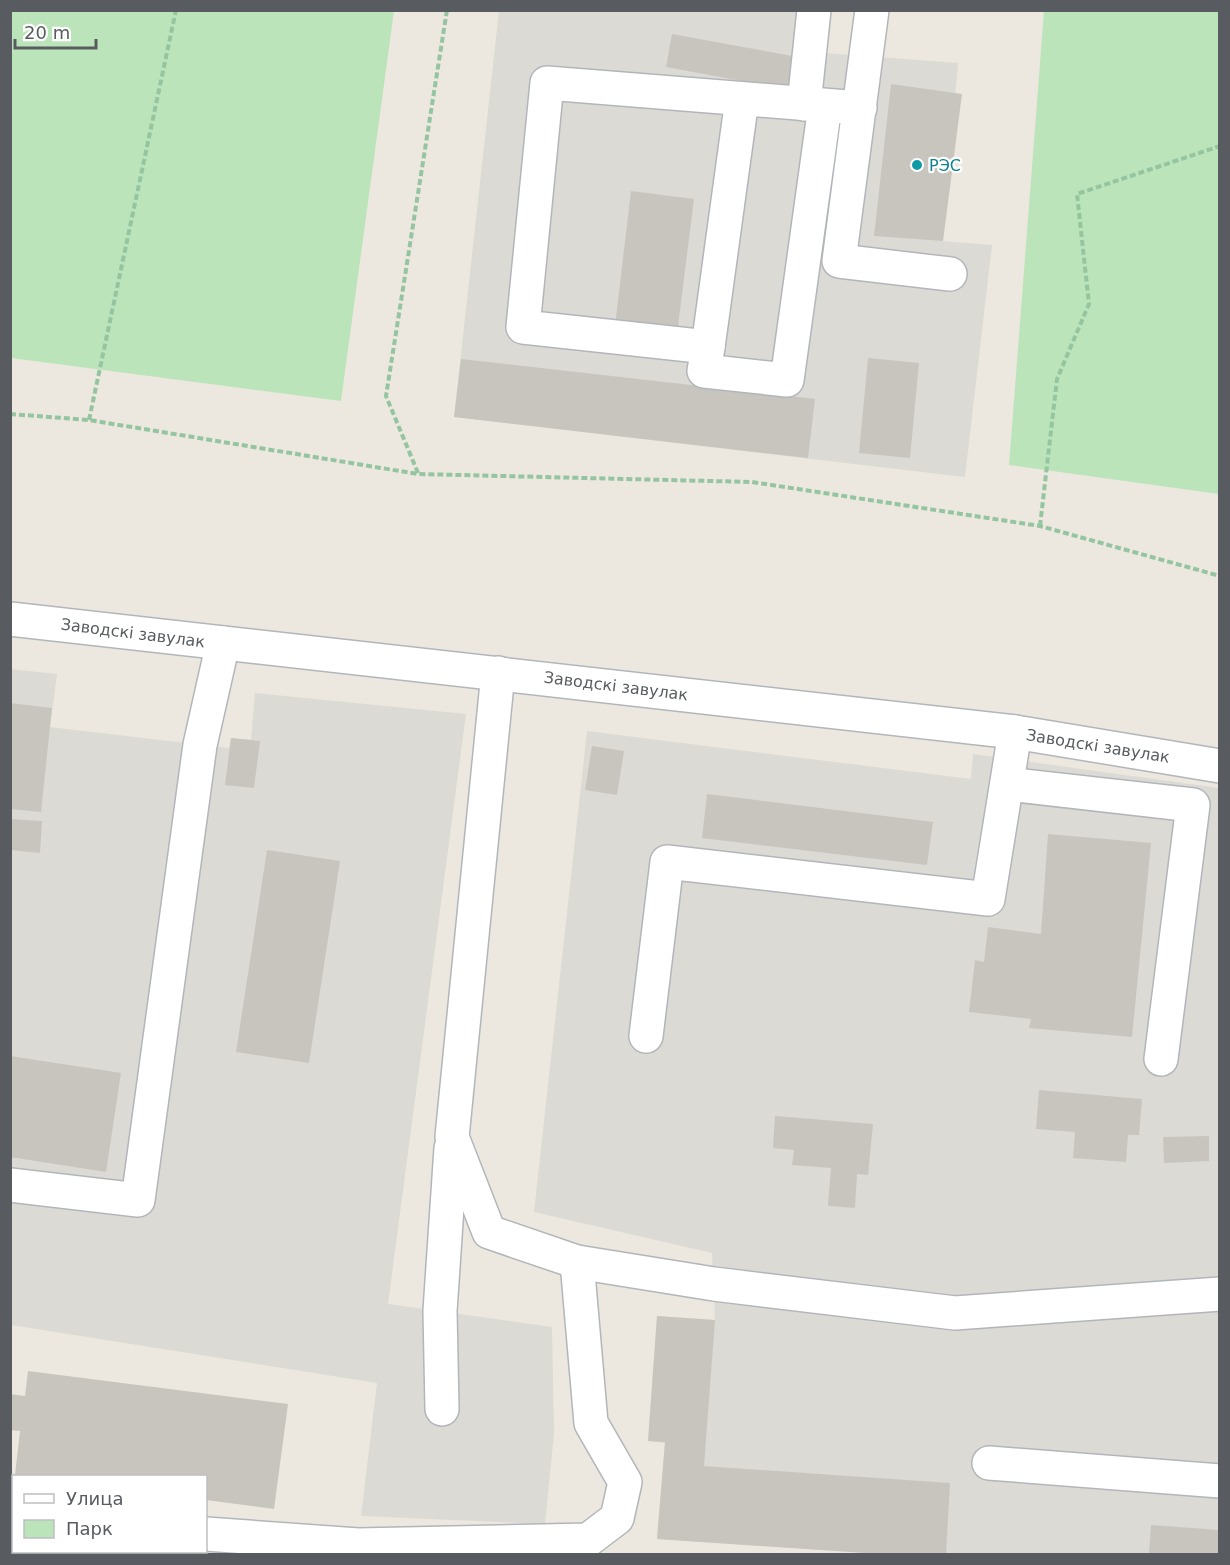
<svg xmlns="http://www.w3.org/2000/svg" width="1230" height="1565" font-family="'DejaVu Sans',sans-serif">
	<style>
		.industrial { fill: #dcdad4 }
		.green { fill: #bce4ba }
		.building { fill: #c8c5be }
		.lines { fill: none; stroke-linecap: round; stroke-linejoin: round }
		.minor-casing { stroke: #b2b6ba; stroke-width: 36 }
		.path { stroke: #94c5a0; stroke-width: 4; stroke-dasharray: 6 3; stroke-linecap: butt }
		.minor { stroke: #fff; stroke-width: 33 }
		.culture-dot { fill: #0f9aa8; stroke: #fff; stroke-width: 2 }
		.labels { text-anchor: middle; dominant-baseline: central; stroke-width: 4.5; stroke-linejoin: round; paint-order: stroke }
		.culture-label { font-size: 16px; fill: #0d838f; stroke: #fff; text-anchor: start }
		.street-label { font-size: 16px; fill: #585c61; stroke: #fff }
	</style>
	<rect width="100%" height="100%" fill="#ece8df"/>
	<g class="industrial">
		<path d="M499,11H831L825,53L958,63L943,241L992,245L965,477L454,417Z"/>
		<path d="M10,669L57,674L50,727L229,748L231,738L251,740L255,693L466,714L388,1304L552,1327L554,1434L545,1524L361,1516L377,1383L11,1325Z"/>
		<path d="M587,731L971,779L973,754L1219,788V1554H881L657,1539L665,1443L648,1441L657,1316L715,1320L712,1253L534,1212Z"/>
	</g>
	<g class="green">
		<path d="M11,10L394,11L341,401L11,358Z"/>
		<path d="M1044,11H1219V494L1009,465Z"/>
	</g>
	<g class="building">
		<path d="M672,34L803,58L797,91L666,67Z"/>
		<path d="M891,84L962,94L943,241L874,236Z"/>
		<path d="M631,191L694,199L677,334L615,326Z"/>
		<path d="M868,358L919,363L910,458L859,453Z"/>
		<path d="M461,359L815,399L808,458L454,417Z"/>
		<path d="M10,703L52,708L41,812L10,809Z"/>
		<path d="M231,738L260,741L254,788L225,785Z"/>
		<path d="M592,746L624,751L617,795L585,790Z"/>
		<path d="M707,794L933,822L927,865L702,838Z"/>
		<path d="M10,819L42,821L40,853L10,850Z"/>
		<path d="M1048,834L1151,843L1132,1037L1029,1028L1031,1019L969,1012L975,960L984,962L988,927L1041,934Z"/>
		<path d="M267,850L340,861L309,1063L236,1052Z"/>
		<path d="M10,1056L121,1073L106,1172L10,1157Z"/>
		<path d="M1039,1090L1142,1099L1139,1135H1128L1126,1162L1073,1158L1075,1132L1036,1129Z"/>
		<path d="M775,1116L873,1124L868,1175L857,1174L855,1208L828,1206L831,1168L792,1165L794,1150L773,1148Z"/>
		<path d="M1209,1136V1161L1164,1163L1163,1137Z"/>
		<path d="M657,1316L715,1320L704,1466L950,1483L946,1554H881L657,1539L665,1442L648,1441Z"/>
		<path d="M28,1371L288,1404L274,1509L206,1500V1476L15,1475L20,1431L10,1430V1394L25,1396Z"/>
		<path d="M1151,1525L1220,1530V1554H1149Z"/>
	</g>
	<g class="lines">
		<defs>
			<g id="minor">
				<path d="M872,10L839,261L950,274"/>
				<path d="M742,99L708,347L523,327L547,83L860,108"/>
				<path d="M804,104L814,10"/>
				<path d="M708,347L704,371L787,380L825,106"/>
				<path d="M10,619L1015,732L1220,766"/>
				<path d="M498,673L452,1137L489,1232L577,1262L714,1284L955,1313L1220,1294"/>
				<path d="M1007,784L1193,805L1161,1059"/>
				<path d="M646,1036L667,862L988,899L1015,732"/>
				<path d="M10,1185L138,1200L200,745L223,643"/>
				<path d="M442,1409L440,1311L451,1148"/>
				<path d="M989,1463L1220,1481"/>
				<path d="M206,1534L358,1545L588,1540L617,1518L625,1482L591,1423L577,1262"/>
			</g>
		</defs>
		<use href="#minor" class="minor-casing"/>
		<g class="path">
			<path d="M10,414L89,420L418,474L752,482L1040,526L1220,576"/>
			<path d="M89,420L176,10"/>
			<path d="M418,473L386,396L447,10"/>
			<path d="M1040,526L1057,379L1089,304L1077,194L1220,146"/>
		</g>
		<use href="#minor" class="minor"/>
	</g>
	<circle class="culture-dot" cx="917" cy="165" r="6"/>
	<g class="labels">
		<g class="culture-label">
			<text x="929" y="165">РЭС</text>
		</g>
		<g class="street-label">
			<text transform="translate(133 633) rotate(7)">Заводскі завулак</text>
			<text transform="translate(616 686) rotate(7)">Заводскі завулак</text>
			<text transform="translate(1098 746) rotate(9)">Заводскі завулак</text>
		</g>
	</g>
	<rect width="1230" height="1565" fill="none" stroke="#585c61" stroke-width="24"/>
	<rect x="12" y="1475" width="195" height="78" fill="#ffffff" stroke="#bcbec0" stroke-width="1.5"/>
	<rect x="24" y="1494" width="30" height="9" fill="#ffffff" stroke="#bcbec0" stroke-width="1.5"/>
	<text x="66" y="1505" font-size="18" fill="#585c61">Улица</text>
	<rect x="24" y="1520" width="30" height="18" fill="#bce4ba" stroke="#bcbec0" stroke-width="1.5"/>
	<text x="66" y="1535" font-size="18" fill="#585c61">Парк</text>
	<path d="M15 39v9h81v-9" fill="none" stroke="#585c61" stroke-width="3"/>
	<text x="24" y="39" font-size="18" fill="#585c61" stroke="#ffffff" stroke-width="4.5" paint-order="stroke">20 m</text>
</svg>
